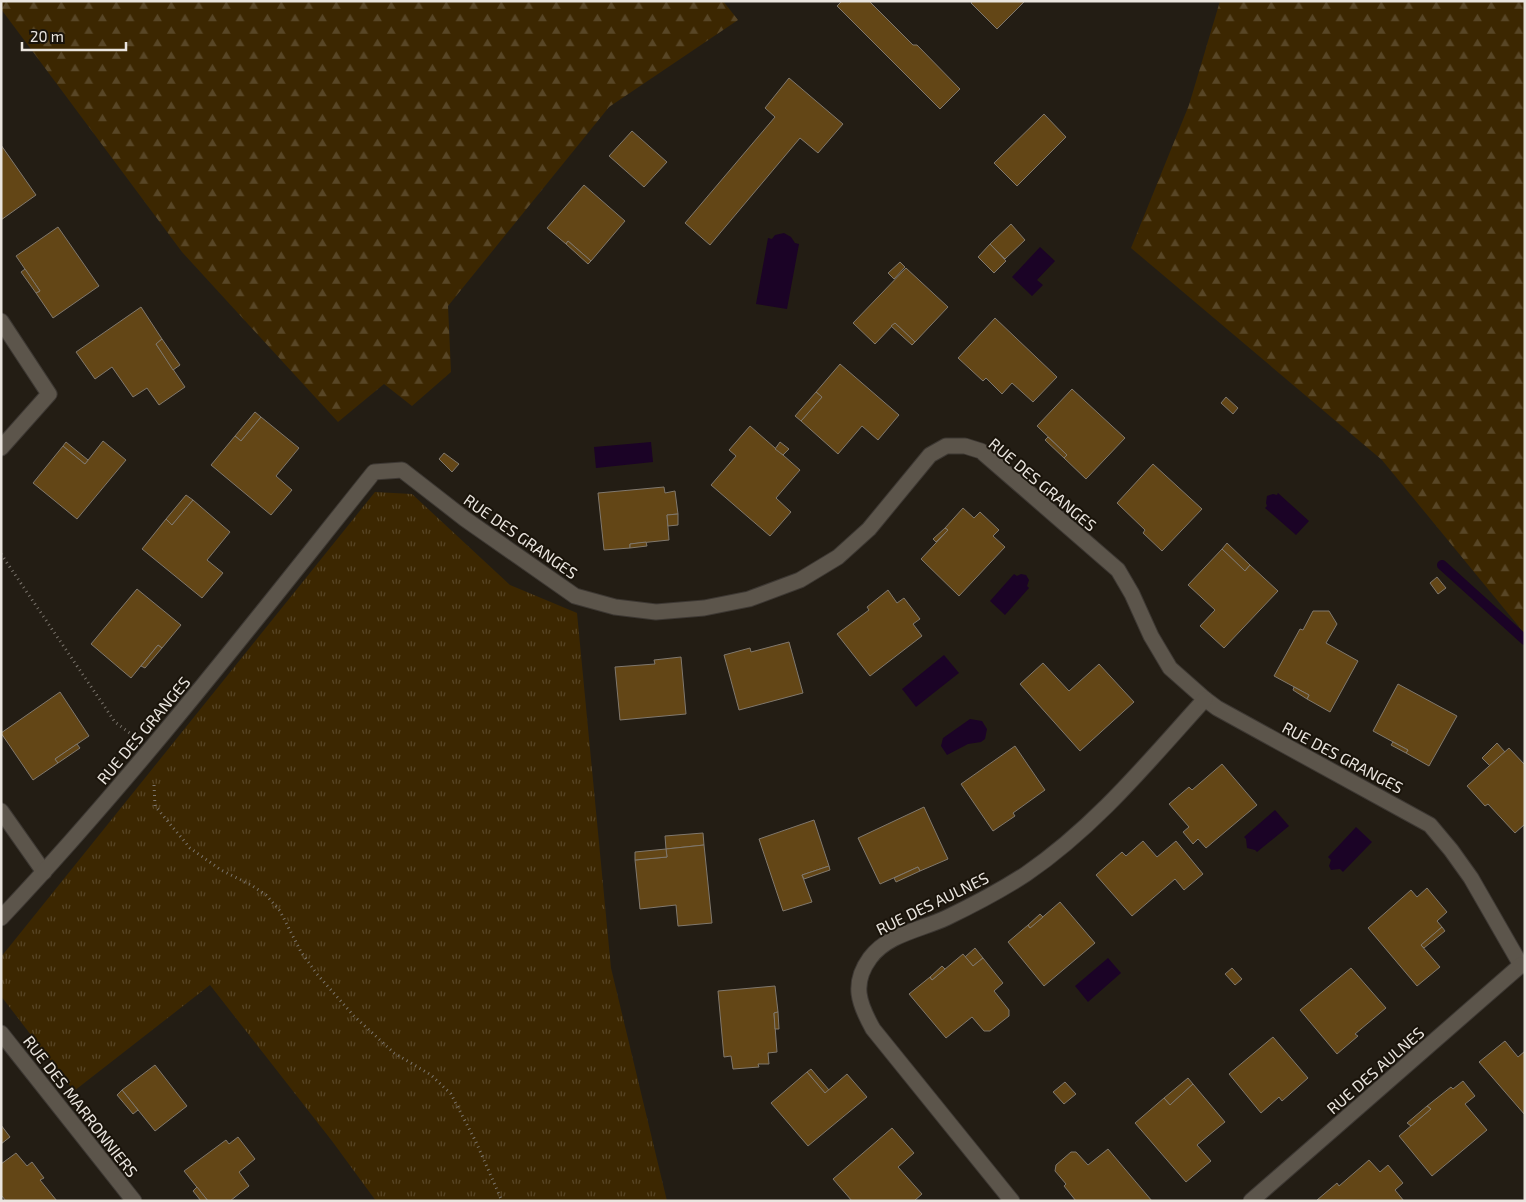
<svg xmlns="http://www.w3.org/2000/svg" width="1526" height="1202" font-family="'Exo 2',sans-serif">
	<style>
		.forest { fill: url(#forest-firs) }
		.park { fill: url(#park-tufts) }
		.water { fill: #1b0326 }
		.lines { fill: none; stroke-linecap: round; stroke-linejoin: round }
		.stream { stroke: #1b0326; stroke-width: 10 }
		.building { fill: #634616; stroke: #80786d }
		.minor-casing { stroke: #3d3833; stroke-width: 17 }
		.path { stroke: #7b756d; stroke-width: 3; stroke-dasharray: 1 4; stroke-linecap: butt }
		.minor { stroke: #5c554b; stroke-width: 15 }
		.labels { text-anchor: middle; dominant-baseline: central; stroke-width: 4; stroke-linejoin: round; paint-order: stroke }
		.street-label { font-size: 16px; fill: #eae5df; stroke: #1a140b }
	</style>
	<defs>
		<pattern id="forest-firs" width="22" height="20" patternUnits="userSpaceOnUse" patternTransform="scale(1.25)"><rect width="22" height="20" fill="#3c2701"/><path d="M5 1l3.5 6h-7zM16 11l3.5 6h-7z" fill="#584626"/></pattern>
		<pattern id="park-tufts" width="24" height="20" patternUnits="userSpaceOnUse" patternTransform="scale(1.25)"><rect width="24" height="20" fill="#3c2701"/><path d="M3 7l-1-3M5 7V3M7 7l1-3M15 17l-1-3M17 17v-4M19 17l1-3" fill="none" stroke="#584626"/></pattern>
	</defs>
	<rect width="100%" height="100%" fill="#231d14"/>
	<g class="forest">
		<path d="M1,1H723L738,20L609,107L448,306L451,372L412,406L384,384L338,422L182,252L1,9Z"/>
		<path d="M1220,1H1525V634L1382,460L1131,248L1189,105Z"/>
	</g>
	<path class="park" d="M375,492L412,494L510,585L577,613L611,968L667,1201H376L332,1141L210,985L74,1091L1,996V957Z"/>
	<g class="water">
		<path d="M784,233L791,237L795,243L799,244L787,309L756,304L768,238L772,239L775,235Z"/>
		<path d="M1040,247L1055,261L1037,280L1043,285L1032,296L1012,277Z"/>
		<path d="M651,442L653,462L596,468L594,447Z"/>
		<path d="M1278,493L1309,521L1296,535L1265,508L1267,506L1266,503L1267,496L1273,494L1277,495Z"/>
		<path d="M1014,574L1017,576L1021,574L1026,575L1029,580L1027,586L1029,588L1005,615L990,601Z"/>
		<path d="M944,655L959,673L916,707L902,689Z"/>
		<path d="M970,719L982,721L987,729L985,739L981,742L968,744L947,755L941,746L943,738Z"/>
		<path d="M1275,810L1289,826L1257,852L1255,850L1247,848L1246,839L1244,837Z"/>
		<path d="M1356,827L1372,842L1343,872L1340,869L1331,870L1329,866L1331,860L1328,857Z"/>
		<path d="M1108,958L1121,973L1088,1002L1075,986Z"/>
	</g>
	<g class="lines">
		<path class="stream" d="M1442,565L1525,640"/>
	</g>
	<g class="building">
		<path d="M842,1H869L913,45H917L960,89L940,109L837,6Z"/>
		<path d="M972,1H1025L997,29L971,3Z"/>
		<path d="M789,78L843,124L818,153L800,138L710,245L685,223L775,117L765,108Z"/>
		<path d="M1044,114L1066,137L1017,186L994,163Z"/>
		<path d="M632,131L667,162L644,187L609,156Z"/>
		<path d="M1,145L36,195L1,220Z"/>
		<path d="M584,185L625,221L591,261L568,241L566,244L547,228Z"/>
		<path d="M1011,224L1025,240L1005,259L990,244Z"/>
		<path d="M58,227L99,286L53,318L36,293L40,291L16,256Z"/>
		<path d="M568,241L591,261L588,264L566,244Z"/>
		<path d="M990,244L1006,261L994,273L978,257Z"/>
		<path d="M900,262L905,267L894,279L888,273Z"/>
		<path d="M906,268L948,307L915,342L895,323L875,344L853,323Z"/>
		<path d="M25,269L40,291L36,293L21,272Z"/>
		<path d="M141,307L162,339L156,344L185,387L159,405L147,388L133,397L112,367L95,379L76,352Z"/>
		<path d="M995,318L1057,377L1033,402L1012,383L1002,394L986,378L983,381L958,358Z"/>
		<path d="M895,323L915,342L912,345L891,326Z"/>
		<path d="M162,339L180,365L173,370L156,344Z"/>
		<path d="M840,364L899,415L878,440L862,426L838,454L801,421L822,397L816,392Z"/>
		<path d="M1072,389L1125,438L1086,479L1064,458L1067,455L1037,426Z"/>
		<path d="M816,392L822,397L801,421L795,416Z"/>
		<path d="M1226,397L1238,408L1233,414L1221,403Z"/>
		<path d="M255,412L261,417L241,441L235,436Z"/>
		<path d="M261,417L299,448L276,476L292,490L271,515L211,465L235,436L241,441Z"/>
		<path d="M750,426L800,470L776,498L791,512L770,536L711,485L736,456L729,450Z"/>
		<path d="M1048,437L1067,455L1064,458L1045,440Z"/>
		<path d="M103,441L126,460L77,519L33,483L63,446L85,464Z"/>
		<path d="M66,442L88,460L85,464L63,446Z"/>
		<path d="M780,442L789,449L783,455L775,449Z"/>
		<path d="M444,453L459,464L452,472L439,459Z"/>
		<path d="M1153,464L1202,509L1162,551L1143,533L1145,530L1117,503Z"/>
		<path d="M664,487L665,493L675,491L678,514L667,515L669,540L630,544V548L604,550L598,493Z"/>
		<path d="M186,495L193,500L172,525L166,519Z"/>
		<path d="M193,500L230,532L207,560L223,573L202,598L142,549L166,519L172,525Z"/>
		<path d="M963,508L974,518L980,512L999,530L993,536L1005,547L959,596L921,559L948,530L945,528Z"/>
		<path d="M678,514V525L668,526L667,515Z"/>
		<path d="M945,528L948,530L936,542L933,539Z"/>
		<path d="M646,542L647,546L630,548V544Z"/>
		<path d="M1227,543L1250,565L1245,571L1222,549Z"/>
		<path d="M1222,549L1245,571L1250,565L1278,591L1224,648L1200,626L1215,610L1188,585Z"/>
		<path d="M1437,577L1446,588L1438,594L1430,583Z"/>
		<path d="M137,589L181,625L162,648L158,645L131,678L91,644Z"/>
		<path d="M888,590L897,603L904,598L920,619L913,624L922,636L870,676L837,634L869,610L867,607Z"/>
		<path d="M1313,611H1329L1337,624L1326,643L1358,661L1330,712L1307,699L1309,695L1274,676L1300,629L1303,630Z"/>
		<path d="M789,642L803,693L739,710L724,655L750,648L751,652Z"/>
		<path d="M158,645L162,648L145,668L141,666Z"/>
		<path d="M681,657L686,714L620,720L615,667L655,664L654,660Z"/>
		<path d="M1043,663L1069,691L1099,664L1134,702L1080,751L1020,684Z"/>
		<path d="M1398,684L1457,716L1429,766L1406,753L1408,750L1373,731Z"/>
		<path d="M1294,687L1309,695L1307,699L1293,690Z"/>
		<path d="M60,692L89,736L55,759L58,763L33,780L1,733Z"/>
		<path d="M1393,742L1408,750L1406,753L1391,745Z"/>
		<path d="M1497,743L1505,752L1490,766L1482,758Z"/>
		<path d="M77,744L80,748L58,763L55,759Z"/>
		<path d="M1015,746L1045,790L1013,813L1015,816L993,831L961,784Z"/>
		<path d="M1509,748L1525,765V824L1515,833L1488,804L1485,806L1467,786Z"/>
		<path d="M1222,764L1257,805L1206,848L1198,839L1193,844L1183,832L1189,827L1169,804L1189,787L1192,790Z"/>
		<path d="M924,807L948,859L920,871L918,867L880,884L858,838Z"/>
		<path d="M814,820L829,866L802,875L812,902L783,911L759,839Z"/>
		<path d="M703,833L704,845L666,849L665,836Z"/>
		<path d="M1143,841L1157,857L1176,841L1203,874L1184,890L1175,879L1132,916L1096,875L1122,852L1126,856Z"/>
		<path d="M704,845L712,923L678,926L676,905L640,909L635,860L667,857L666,849Z"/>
		<path d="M666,849L667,857L635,860V852Z"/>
		<path d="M829,866L830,870L804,879L802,875Z"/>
		<path d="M918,867L920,871L896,882L894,878Z"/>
		<path d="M1427,888L1447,912L1437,921L1442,927L1421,945L1440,967L1417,986L1368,928L1411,890L1417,897Z"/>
		<path d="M1060,902L1095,943L1044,986L1008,942L1028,925L1030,928Z"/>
		<path d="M1040,914L1043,917L1030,928L1028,925Z"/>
		<path d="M1442,927L1445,931L1424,948L1421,945Z"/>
		<path d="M975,948L983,958L973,966L965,957Z"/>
		<path d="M963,954L973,966L983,958L1003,983L994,991L1009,1010V1016L990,1031H984L972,1017L946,1038L909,994L930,977L932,980Z"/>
		<path d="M942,966L945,969L932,980L930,977Z"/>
		<path d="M1232,968L1242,979L1235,985L1225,974Z"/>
		<path d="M1351,968L1386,1008L1355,1034L1358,1036L1337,1054L1300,1010Z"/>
		<path d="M775,986L778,1012L774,1013L777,1052L768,1053L769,1064H758L759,1067L733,1069L731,1056L724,1057L718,991Z"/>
		<path d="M778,1012L779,1029H775L774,1013Z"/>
		<path d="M1273,1037L1308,1078L1282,1101L1279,1097L1261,1113L1229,1074Z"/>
		<path d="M1505,1041L1518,1057L1525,1051V1115L1479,1062Z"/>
		<path d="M155,1065L187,1106L155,1131L122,1090Z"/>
		<path d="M811,1069L829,1090L825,1093L807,1072Z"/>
		<path d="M807,1072L825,1093L847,1074L867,1097L808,1146L771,1103Z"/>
		<path d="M1188,1078L1193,1084L1170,1105L1164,1098Z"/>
		<path d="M1463,1081L1475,1096L1465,1104L1487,1130L1432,1176L1399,1136L1431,1109L1427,1106L1451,1087L1453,1089Z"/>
		<path d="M1065,1082L1076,1094L1064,1104L1053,1092Z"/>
		<path d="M1193,1084L1225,1122L1197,1145L1211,1161L1186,1182L1135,1123L1164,1098L1170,1105Z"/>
		<path d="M122,1090L138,1110L133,1114L117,1095Z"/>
		<path d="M1427,1106L1431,1109L1411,1126L1407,1123Z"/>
		<path d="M1,1125L10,1137L1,1144Z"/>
		<path d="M892,1128L914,1153L898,1167L922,1194L914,1201H852L833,1179Z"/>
		<path d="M238,1137L255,1159L239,1172L249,1186L230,1201H208L184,1171L226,1140L229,1144Z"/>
		<path d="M1108,1149L1152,1201H1076L1064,1186L1066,1184L1055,1171L1056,1165L1071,1152H1076L1088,1165Z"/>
		<path d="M16,1153L27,1166L32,1162L44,1178L40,1180L57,1201H6L1,1195V1164Z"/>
		<path d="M1369,1160L1380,1172L1388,1165L1403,1183L1395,1190L1404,1201L1317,1200L1337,1183L1339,1186Z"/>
		<path d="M197,1187L208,1201H201L193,1191Z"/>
	</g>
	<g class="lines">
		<defs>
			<g id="minor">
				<path d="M1,321L49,394L1,448"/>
				<path d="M1,811L44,872"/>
				<path d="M1,918C134,777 253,623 374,472L402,470L465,519L575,596L615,607L656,612L704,608L749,599L800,580L838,557L869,529L930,455L946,446H965L981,451L1118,570L1132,594L1151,636L1170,668L1205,699L1217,708L1430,825L1451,850L1471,878L1521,965L1525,966"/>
				<path d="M1,1033L134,1201"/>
				<path d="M1012,1201L873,1029C859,1004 851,984 870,958C888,934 920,930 946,918C973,905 1000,891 1026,874C1096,826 1148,762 1205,699"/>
				<path d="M1251,1201L1521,965"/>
			</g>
		</defs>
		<use href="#minor" class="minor-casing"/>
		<g class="path">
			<path d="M1,554L115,722L131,734"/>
			<path d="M154,785L155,806L190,848L221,870L251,885L266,895L280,911L301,952L317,974L354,1016L394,1053L431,1075L451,1094L476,1142L502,1201"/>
		</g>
		<use href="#minor" class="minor"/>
	</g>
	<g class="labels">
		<g class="street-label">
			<text transform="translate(1043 484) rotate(40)">RUE DES GRANGES</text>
			<text transform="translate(521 536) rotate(35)">RUE DES GRANGES</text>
			<text transform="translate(143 730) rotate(-50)">RUE DES GRANGES</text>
			<text transform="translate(1343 757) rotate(28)">RUE DES GRANGES</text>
			<text transform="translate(932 903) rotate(-26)">RUE DES AULNES</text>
			<text transform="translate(1375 1070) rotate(-41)">RUE DES AULNES</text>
			<text transform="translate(81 1106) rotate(52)">RUE DES MARRONNIERS</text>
		</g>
	</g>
	<rect width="1526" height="1202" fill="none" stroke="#eae5df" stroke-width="5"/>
	<path d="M22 42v8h104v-8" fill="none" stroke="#eae5df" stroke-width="2.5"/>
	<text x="30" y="42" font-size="15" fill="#eae5df" stroke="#1a140b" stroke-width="4" paint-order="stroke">20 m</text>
</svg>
